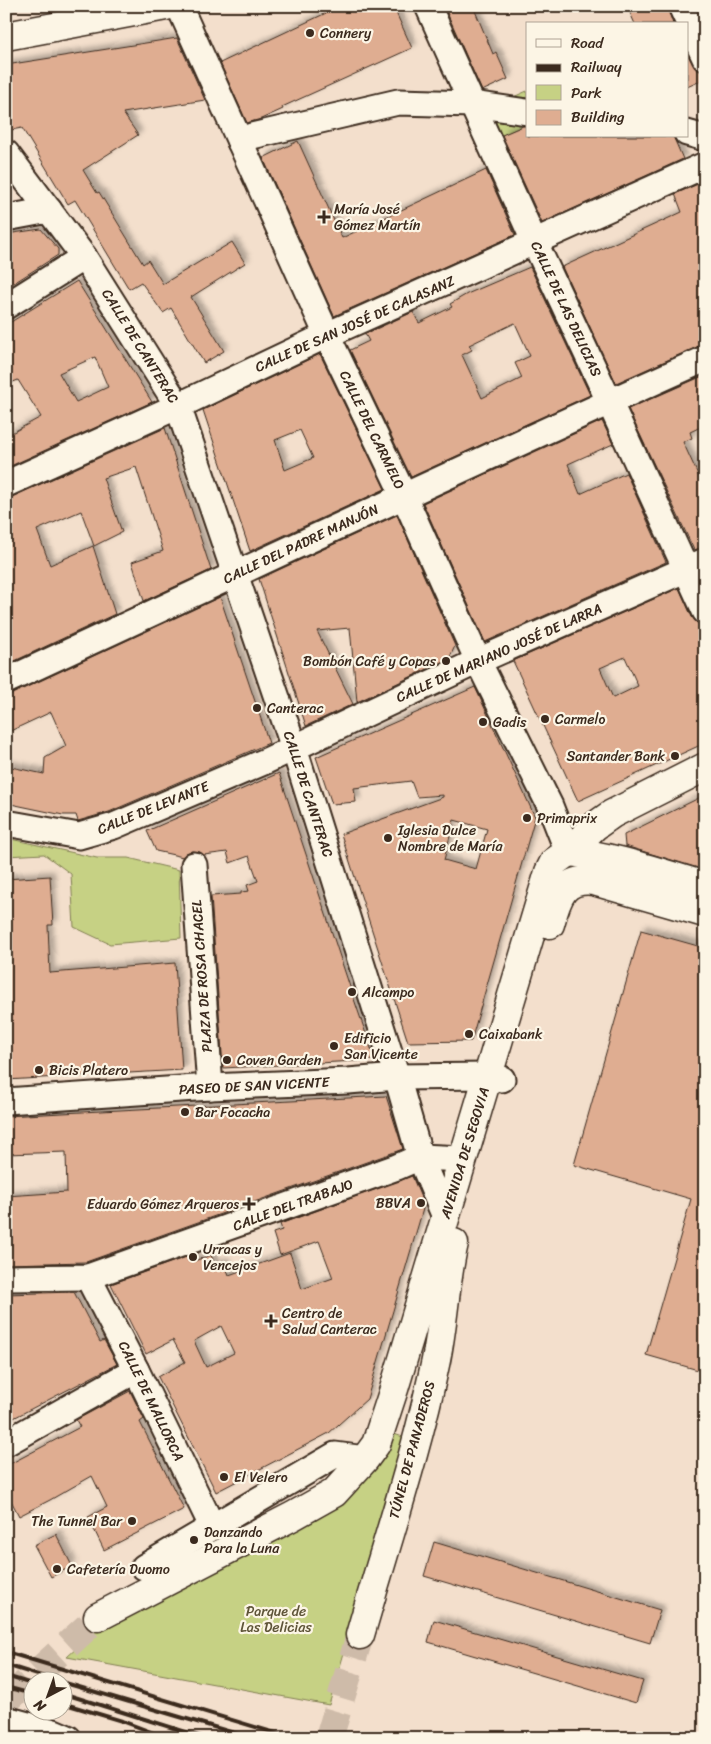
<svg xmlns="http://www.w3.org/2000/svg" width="711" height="1744" font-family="Sriracha,sans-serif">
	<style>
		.green { fill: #c6d184; stroke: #807e51 }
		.building { fill: #dfad91; stroke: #3b2a1e; fill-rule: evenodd; filter: url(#shadow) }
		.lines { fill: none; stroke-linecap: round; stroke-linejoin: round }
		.major-tunnel { stroke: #cebba9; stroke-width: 28; stroke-dasharray: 28 14; stroke-linecap: butt }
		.minor-casing { stroke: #3b2a1e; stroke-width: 29 }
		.major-casing { stroke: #3b2a1e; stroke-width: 31 }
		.minor { stroke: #fcf5e5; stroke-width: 25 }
		.major { stroke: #fcf5e5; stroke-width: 28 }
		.rail { stroke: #3b2a1e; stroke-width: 4 }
		.poi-dot { fill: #3b2a1e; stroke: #fcf5e5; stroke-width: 2 }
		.labels { text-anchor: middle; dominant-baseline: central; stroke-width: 4.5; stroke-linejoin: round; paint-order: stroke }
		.poi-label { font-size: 14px; fill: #3b2a1e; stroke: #fcf5e5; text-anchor: start }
		.street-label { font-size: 14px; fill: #3b2a1e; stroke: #fcf5e5 }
		.park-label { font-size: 14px; fill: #5e5438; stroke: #fcf5e5 }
	</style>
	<defs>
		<filter id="shadow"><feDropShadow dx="4.5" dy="-4.5" stdDeviation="2.5" flood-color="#0004"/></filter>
	</defs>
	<rect width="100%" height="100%" fill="#f3dfcc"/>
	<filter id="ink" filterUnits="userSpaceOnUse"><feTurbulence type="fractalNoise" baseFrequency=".02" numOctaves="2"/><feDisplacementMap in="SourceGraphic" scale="10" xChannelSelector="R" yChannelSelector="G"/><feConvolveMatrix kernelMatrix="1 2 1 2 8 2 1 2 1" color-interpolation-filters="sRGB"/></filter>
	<g filter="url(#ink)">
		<g class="green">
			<path d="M527,91V124L498,137L484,110Z"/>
			<path d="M6,838L97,858H128L179,870L181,938L110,944L74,927L71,874L44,854L6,856Z"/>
			<path d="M388,1432L406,1438L329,1705L67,1657L102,1625L318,1512Z"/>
		</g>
		<g class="building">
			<path d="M341,6H393L412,48L282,107L283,109L261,119L247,123L220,63Z"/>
			<path d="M444,6H473L493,54L496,52L508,79L482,91Z"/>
			<path d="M627,6H667L673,24H635Z"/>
			<path d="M177,38L205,100L123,113L138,135L83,170L97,193L99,192L143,264L148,260L163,284L232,242L245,263L191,297L224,351L204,363L171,308L163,313L141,282L129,289L75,200L68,204L22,128L11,130L6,124V65Z"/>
			<path d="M687,54L696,69L705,72V79L687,87Z"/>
			<path d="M523,126H527V136H673L683,159L542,223L502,135Z"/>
			<path d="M298,141L342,238L486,170L515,235L334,316L263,158Z"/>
			<path d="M705,181V345L699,346L616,383L562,267L682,212L675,194Z"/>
			<path d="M41,229L58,249V255L6,288V234Z"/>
			<path d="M530,267L590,395L411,477L350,350L369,341L365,334L413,312L419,323L452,307L450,304L467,294ZM515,323L530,356L515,363L522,378L482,398L462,355L472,350L469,345Z"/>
			<path d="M77,281L152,402L6,468V436L41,417L18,380L6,385V325ZM95,357L108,387L76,402L59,373Z"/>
			<path d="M320,354L385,489L250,551L203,410ZM300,430L313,458L285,470L275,440Z"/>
			<path d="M705,375V425L690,432L692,438L683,442L705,490V547L694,550L628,409Z"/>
			<path d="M602,421L613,444L568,464L580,494L626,473L666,562L485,642L423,503Z"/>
			<path d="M165,428L211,570L144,601L132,562L163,551L136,467L103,478L122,532L94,546L81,511L37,530L50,565L93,546L115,614L6,665V498L12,497Z"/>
			<path d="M397,515L455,646L449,659L357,702L350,628L317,631L353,704L306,726L259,579Z"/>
			<path d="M679,588L692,617L697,623L705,625V743L578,801L513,661ZM625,657L638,686L613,698L600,668Z"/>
			<path d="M220,597L269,743L109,812L78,821L76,815H63L6,803V766L44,774L45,758L66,746L51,712L6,733V695L12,694Z"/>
			<path d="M475,687L535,817L471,1041L408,1042L341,834L443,797V795L417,797L411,781L354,788L356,802L332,804L316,757ZM454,820L487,829L476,869L444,860Z"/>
			<path d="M279,773L355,1002L375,1060L223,1068L211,896L241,894V892L249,891L247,885L258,881L249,856L230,863L227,852L204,855L200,852L192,851L186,853L183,857L156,851L147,831Z"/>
			<path d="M705,795V870L625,846L624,835Z"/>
			<path d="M50,876L53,925H48L50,973L175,963L182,1070L6,1080V879Z"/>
			<path d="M641,930L705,948V1372L646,1355L691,1199L574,1165Z"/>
			<path d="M386,1096L403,1149L86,1262L6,1264V1196L67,1192L66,1152L6,1154V1116Z"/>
			<path d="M412,1176L422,1200L423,1209L367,1399L329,1433L216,1492L158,1377L185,1362L173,1340L146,1354L111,1284L192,1255L194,1261L211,1255L215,1265L224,1262L229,1275L290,1253L302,1289L333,1278L319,1241L280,1255L273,1233L282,1230L280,1224ZM221,1326L234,1353L206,1367L194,1341Z"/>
			<path d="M74,1292L100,1342L104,1340L117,1364L6,1422V1294Z"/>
			<path d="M130,1391L144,1419L140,1422L184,1509L104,1550L88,1517L107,1507L92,1476L50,1500L19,1516L6,1491V1466L80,1427L76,1420Z"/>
			<path d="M56,1534L72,1566L51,1577L34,1545Z"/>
			<path d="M434,1542L660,1610L650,1643L424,1576Z"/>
			<path d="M434,1620L643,1681L636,1703L428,1642Z"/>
		</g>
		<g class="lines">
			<g class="major-tunnel">
				<path d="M6,1701L98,1617"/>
				<path d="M329,1738L360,1635"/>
			</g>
			<defs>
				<g id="minor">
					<path d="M179,6L327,335L404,496L478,661L550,806L568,852"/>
					<path d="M428,6L535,243L609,401L705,611"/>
					<path d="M681,6L705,58"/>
					<path d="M687,133L705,138"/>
					<path d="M240,142L252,136L398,102L473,104L527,112"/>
					<path d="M6,153L84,257L178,406L294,748L397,1077L420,1157L445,1217"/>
					<path d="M6,218L49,210"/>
					<path d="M6,306L84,257"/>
					<path d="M6,484L178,406L327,335L705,165"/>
					<path d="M6,681C239,573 471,463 705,359"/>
					<path d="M6,823L79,836L114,826L266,761L478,661L705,561"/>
					<path d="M194,865L210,1087"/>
					<path d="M6,1101L210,1087L348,1081L397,1077L488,1076L502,1079"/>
					<path d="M88,1277L136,1370L212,1526"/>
					<path d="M6,1278L88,1277L397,1167L420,1157L463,1159"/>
					<path d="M6,1443L136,1370"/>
					<path d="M144,1567L335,1455L365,1459"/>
					<path d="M6,1719L54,1732L68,1738"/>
				</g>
				<g id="major">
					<path d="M6,36L166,6"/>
					<path d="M568,852C614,856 660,873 705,886"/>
					<path d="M550,924C557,899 562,877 594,881L705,913"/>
					<path d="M98,1617L293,1516L334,1493L365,1459L376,1444L394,1389L549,872L554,862L568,852L595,826L612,814L705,767"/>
					<path d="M360,1635C386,1544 417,1452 436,1360C444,1321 445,1281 454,1243"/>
				</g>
			</defs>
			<use href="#minor" class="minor-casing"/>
			<use href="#major" class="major-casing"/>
			<use href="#minor" class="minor"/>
			<use href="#major" class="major"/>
			<g class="rail">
				<path d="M6,1652L292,1738"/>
				<path d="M6,1665L60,1682"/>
				<path d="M6,1676L32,1684"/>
				<path d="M62,1682L251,1738"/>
				<path d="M6,1687L32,1694"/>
				<path d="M62,1693L205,1738"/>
				<path d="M62,1703L122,1721L167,1738"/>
			</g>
		</g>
	</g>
	<g class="poi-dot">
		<circle cx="310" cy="33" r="5"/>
		<path d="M321.5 209.5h5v5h5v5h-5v5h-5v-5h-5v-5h5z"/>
		<circle cx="446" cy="661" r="5"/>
		<circle cx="257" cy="708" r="5"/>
		<circle cx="545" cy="719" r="5"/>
		<circle cx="483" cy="722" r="5"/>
		<circle cx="675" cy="756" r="5"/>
		<circle cx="527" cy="818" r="5"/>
		<circle cx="388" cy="838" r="5"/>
		<circle cx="352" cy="992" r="5"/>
		<circle cx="469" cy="1034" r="5"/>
		<circle cx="334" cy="1046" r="5"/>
		<circle cx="227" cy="1060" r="5"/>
		<circle cx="39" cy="1070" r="5"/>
		<circle cx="185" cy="1112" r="5"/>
		<circle cx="421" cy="1203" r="5"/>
		<path d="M246.5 1196.5h5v5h5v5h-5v5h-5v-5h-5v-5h5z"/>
		<circle cx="193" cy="1257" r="5"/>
		<path d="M268.5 1313.5h5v5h5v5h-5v5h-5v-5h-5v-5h5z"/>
		<circle cx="224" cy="1477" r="5"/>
		<circle cx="132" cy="1521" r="5"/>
		<circle cx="194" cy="1540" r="5"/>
		<circle cx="57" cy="1569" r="5"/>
	</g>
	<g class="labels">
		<g class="poi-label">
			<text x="320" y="33">Connery</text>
			<text x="334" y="209">María José<tspan x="334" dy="16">Gómez Martín</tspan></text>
			<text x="436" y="661" text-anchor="end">Bombón Café y Copas</text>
			<text x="267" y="708">Canterac</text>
			<text x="555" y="719">Carmelo</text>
			<text x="493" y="722">Gadis</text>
			<text x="665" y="756" text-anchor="end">Santander Bank</text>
			<text x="537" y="818">Primaprix</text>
			<text x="398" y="830">Iglesia Dulce<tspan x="398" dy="16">Nombre de María</tspan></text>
			<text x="362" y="992">Alcampo</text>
			<text x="479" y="1034">Caixabank</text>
			<text x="344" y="1038">Edificio<tspan x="344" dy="16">San Vicente</tspan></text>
			<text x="237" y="1060">Coven Garden</text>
			<text x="49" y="1070">Bicis Platero</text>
			<text x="195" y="1112">Bar Focacha</text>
			<text x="411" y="1203" text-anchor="end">BBVA</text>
			<text x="239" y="1204" text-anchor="end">Eduardo Gómez Arqueros</text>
			<text x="203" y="1249">Urracas y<tspan x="203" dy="16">Vencejos</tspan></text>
			<text x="282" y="1313">Centro de<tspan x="282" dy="16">Salud Canterac</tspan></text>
			<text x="234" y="1477">El Velero</text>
			<text x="122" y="1521" text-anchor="end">The Tunnel Bar</text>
			<text x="204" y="1532">Danzando<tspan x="204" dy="16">Para la Luna</tspan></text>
			<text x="67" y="1569">Cafetería Duomo</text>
		</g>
		<g class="street-label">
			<text transform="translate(566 309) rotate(65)">CALLE DE LAS DELICIAS</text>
			<text transform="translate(355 324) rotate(-24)">CALLE DE SAN JOSÉ DE CALASANZ</text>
			<text transform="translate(140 346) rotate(58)">CALLE DE CANTERAC</text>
			<text transform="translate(372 430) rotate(64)">CALLE DEL CARMELO</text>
			<text transform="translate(301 544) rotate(-25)">CALLE DEL PADRE MANJÓN</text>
			<text transform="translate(499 653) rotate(-24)">CALLE DE MARIANO JOSÉ DE LARRA</text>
			<text transform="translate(308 794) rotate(72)">CALLE DE CANTERAC</text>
			<text transform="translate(153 808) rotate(-22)">CALLE DE LEVANTE</text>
			<text transform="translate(202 976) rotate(-94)">PLAZA DE ROSA CHACEL</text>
			<text transform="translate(254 1086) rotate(-3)">PASEO DE SAN VICENTE</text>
			<text transform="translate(465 1153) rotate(-73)">AVENIDA DE SEGOVIA</text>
			<text transform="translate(293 1205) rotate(-20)">CALLE DEL TRABAJO</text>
			<text transform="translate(151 1401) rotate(64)">CALLE DE MALLORCA</text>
			<text transform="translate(412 1450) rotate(-75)">TÚNEL DE PANADEROS</text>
		</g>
		<g class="park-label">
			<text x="276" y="1611">Parque de<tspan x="276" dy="16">Las Delicias</tspan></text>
		</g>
	</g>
	<rect width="711" height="1744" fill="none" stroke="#fcf5e5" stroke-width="25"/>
	<rect x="12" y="12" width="686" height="1719" fill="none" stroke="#3b2a1e" stroke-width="2" filter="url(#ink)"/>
	<rect x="526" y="22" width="162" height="115" fill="#fcf5e5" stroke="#afa495"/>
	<rect x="536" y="39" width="25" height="8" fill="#fcf5e5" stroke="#afa495"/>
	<text x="571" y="48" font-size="15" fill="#3b2a1e">Road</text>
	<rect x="536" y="64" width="25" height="8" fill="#3b2a1e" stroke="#afa495"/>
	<text x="571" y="72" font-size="15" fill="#3b2a1e">Railway</text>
	<rect x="536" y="85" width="25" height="15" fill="#c6d184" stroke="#afa495"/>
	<text x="571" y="98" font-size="15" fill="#3b2a1e">Park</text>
	<rect x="536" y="110" width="25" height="15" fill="#dfad91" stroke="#afa495"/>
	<text x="571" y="122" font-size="15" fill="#3b2a1e">Building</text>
	<g transform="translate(48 1696) rotate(221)"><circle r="24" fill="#fcf5e5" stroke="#afa495"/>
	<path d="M0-4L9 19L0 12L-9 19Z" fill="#3b2a1e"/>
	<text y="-8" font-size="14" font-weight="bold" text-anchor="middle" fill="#3b2a1e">N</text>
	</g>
</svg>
